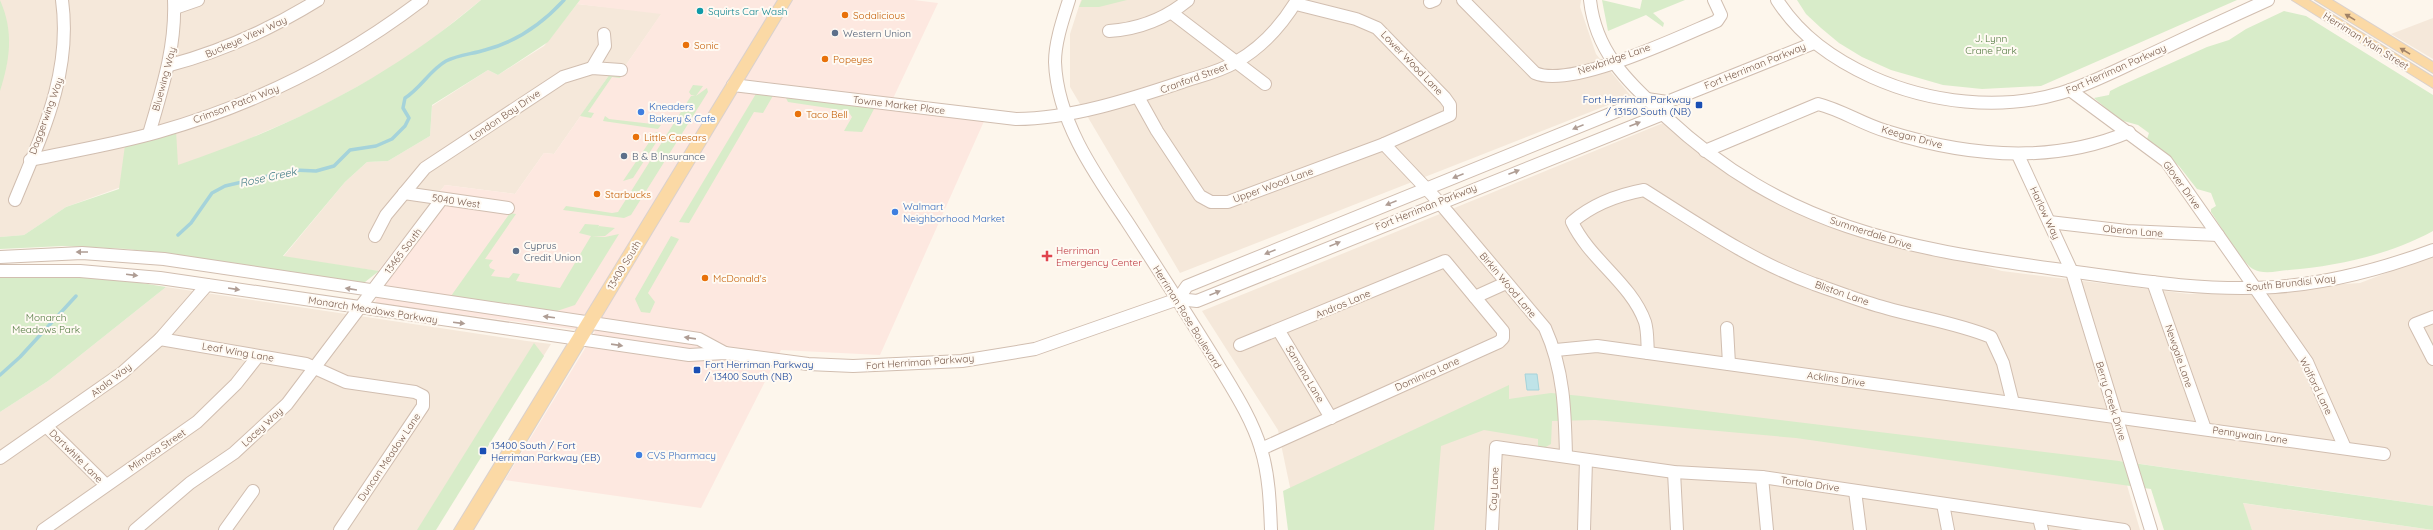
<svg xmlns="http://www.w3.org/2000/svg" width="2433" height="530" font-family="Quicksand,sans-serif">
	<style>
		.residential { fill: #f5e8da }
		.commercial { fill: #fde8e0 }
		.green { fill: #d8ecc9 }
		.water { fill: #bfe3e8; stroke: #a5d3da }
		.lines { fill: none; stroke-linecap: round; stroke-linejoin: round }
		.stream { stroke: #a5d3da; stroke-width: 3.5 }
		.minor-casing { stroke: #d1beb0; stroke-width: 14 }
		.major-casing { stroke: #dad1cd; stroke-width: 2 }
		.minor { stroke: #fff; stroke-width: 12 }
		.major { fill: #fbd9a5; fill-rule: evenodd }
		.oneway { fill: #a18267 }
		.oneway2 { fill: #af9d94 }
		.culture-dot { fill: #0f9aa8; stroke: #fffaf3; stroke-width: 1.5 }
		.food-dot { fill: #e8710a; stroke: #fffaf3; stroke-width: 1.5 }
		.service-dot { fill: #5c6f8a; stroke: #fffaf3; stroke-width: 1.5 }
		.transit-dot { fill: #1a4fb4; stroke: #fffaf3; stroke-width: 1.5 }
		.shop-dot { fill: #3f7fe0; stroke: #fffaf3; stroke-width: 1.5 }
		.health-dot { fill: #e0444e; stroke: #fffaf3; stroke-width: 1.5 }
		.labels { text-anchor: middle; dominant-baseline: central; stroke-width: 4; stroke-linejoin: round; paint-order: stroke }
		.culture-label { font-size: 10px; fill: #0d838f; stroke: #fffaf3; text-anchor: start }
		.food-label { font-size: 10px; fill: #c56008; stroke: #fffaf3; text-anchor: start }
		.service-label { font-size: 10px; fill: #4e5e75; stroke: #fffaf3; text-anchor: start }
		.street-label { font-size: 10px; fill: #7a5c4d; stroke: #fffaf3 }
		.park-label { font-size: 10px; fill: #537a41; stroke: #fffaf3 }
		.transit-label { font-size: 10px; fill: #164399; stroke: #fffaf3; text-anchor: start }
		.shop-label { font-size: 10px; fill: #366cbe; stroke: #fffaf3; text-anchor: start }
		.health-label { font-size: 10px; fill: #be3a42; stroke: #fffaf3; text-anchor: start }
		.water-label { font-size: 11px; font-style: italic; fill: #437c86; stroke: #fffaf3 }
	</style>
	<rect width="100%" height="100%" fill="#fdf6ec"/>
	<g class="residential">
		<path d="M0,0H481L426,44L384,72L313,111L223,150L66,207L24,235L0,237Z"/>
		<path d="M1081,0H1581L1580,7L1596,54L1631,96L1180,273L1070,87V34Z"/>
		<path d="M577,4L662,13L619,75L610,74L554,154L544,153L515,194L445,185L378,271L283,257L345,182L367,162L388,161L430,136L432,106L488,70L498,75L544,46Z"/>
		<path d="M2433,18V59L2391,34Z"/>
		<path d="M1663,123L1814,220L2002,271L2189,294L2360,283L2433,255V506L2120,461L2140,530H1293L1291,492L1278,430L1202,311Z"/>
		<path d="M166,287L527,341L551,344L435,530H0V412L48,381Z"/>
		<path d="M2242,503L2433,530H2252Z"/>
	</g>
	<path class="commercial" d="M580,0H914L938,3L889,107L985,119L880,355L781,350L701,508L505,480L595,332L375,303L381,281L378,271L445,185L515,194L544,153L554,154L610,74L619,75L661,14L577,4Z"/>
	<g class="green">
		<path d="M0,0C14,32 10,59 0,91Z"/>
		<path d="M481,0H580L548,42L498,75L488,70L432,105L430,136L388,161L367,162L345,182L283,256L379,271L365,282L357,283L128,249L63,246L0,249V237L24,235L66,207L119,189L125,145L176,130L178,165C291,127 389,78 481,0Z"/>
		<path d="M1082,0H1127L1099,7H1079Z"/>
		<path d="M1602,0L1640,9L1642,0H1685L1653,13L1664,23L1663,27L1646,15L1608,31Z"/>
		<path d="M1797,0H2237L2041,86L1982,89L1943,85L1891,70L1862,57L1839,43L1821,28L1806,14Z"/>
		<path d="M2284,11L2306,16L2433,95V231C2389,255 2338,266 2289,270C2278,271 2263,275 2253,269C2241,262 2220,225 2211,212V209L2216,206L2211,193L2197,189L2179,166L2147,139L2149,133L2138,125L2120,120L2094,98L2109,95L2110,91L2120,86L2207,47L2229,40L2246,29Z"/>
		<path d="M610,74L622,75L620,78L612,77L588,112L594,113L591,118L580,116Z"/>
		<path d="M693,85L703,86L696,96L707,88L708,92L631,215L624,218L563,210L566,206L612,213L618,212L691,96H695L691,95L689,92Z"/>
		<path d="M757,92L774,94L763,113L754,112L689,223L679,222Z"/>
		<path d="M789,96L875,107L862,132L844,131L852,117L848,111L788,102L786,98Z"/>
		<path d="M605,116L609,119L661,125L658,129L603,121Z"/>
		<path d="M656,132L660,134L659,138L633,178L623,181Z"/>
		<path d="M510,213L516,214L485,259L493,260L489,265L490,268L495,270L491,276L509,278L513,273L520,274L516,281L560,288L591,236L579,233L585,224L599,225L598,228L599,226L615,228L605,236H592L605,237L619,234L575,305L557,311L451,296Z"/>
		<path d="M671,236L679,239L648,293L655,302L650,313L641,312L635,299Z"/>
		<path d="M62,275L123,280L166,287L48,381L0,412V277Z"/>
		<path d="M534,343L544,356L436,530H417Z"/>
		<path d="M1509,385V399L1551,393L1581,396L2119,461L2433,506V530L2243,503L2252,530H2164L2151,489L1796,438L1595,420L1552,421L1551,444L1544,448L1538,447V439L1484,430L1441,446L1434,530H1288L1283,491Z"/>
	</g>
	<path class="water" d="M1525,374H1537L1539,390H1527Z"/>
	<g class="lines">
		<g class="stream">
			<path d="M178,235L191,223L212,193L225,186L294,170L316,171L334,166L350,150L376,146L392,139L405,126L409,118L403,108L405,98C421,88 430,70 446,61C458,55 472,54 485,50C516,42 542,24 564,0"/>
			<path d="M0,375L20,357L76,296"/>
		</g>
		<defs>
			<g id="minor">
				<path d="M1069,0C1063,19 1055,42 1055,62C1057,120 1094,173 1126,220C1156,266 1185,311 1214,358C1231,387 1251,416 1261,449C1269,475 1270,503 1271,530"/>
				<path d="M1463,0L1535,73C1571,89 1679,37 1717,21L1721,15L1714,0"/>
				<path d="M1590,0C1596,54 1629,82 1666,117C1784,227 1902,248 2055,269C2128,279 2202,292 2275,287C2329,283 2382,269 2433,250"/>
				<path d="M1777,0C1800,36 1833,59 1872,77C1930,103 2000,111 2061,93C2091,84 2119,69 2147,56C2187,37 2228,18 2268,0"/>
				<path d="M1430,2L1435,0"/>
				<path d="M175,8L198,0"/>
				<path d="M1172,13L1265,84"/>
				<path d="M1109,31C1139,29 1165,19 1188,0"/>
				<path d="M170,65C223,51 271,29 318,0"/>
				<path d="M592,68L605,46L604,34"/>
				<path d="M733,85L1016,119C1070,119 1131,99 1182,82C1200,76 1219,72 1236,62C1262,47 1282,25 1297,0"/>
				<path d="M2070,90L2166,161L2307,362L2345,448"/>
				<path d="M1138,97L1157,131L1200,196L1211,202H1228L1384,144L1450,115V105L1445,98L1377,28L1356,19L1296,4"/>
				<path d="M149,134C162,89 176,47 174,0"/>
				<path d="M1384,144L1439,202L1545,328C1564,370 1565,411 1566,456"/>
				<path d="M1705,151L1818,104C1842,110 1862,124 1886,131C1965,156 2051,165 2129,132"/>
				<path d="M2018,155L2072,272L2151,530"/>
				<path d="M30,160C73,151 116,144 158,132C254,105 342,61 422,0"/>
				<path d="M404,193L508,208"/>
				<path d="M15,200C42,134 72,73 62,0"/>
				<path d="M2049,222L2127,231L2218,235"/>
				<path d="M375,236L386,215L425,168L563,77L592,68L621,70"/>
				<path d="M0,257L82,253L164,259L699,339L725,353"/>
				<path d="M0,271H80L160,278L689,355L725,353L808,364L853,366L962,361L1035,349L1178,299L1197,301L1663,114L1667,102"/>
				<path d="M2153,282L2205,429"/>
				<path d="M1475,297L1506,283"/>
				<path d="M1178,299L1187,286L1647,99L1667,102L1814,43"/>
				<path d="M2433,317L2415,324L2433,359"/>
				<path d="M1727,328L1729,364"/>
				<path d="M1279,331L1331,418"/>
				<path d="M160,339L306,364L346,382L415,392L423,396V406L340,530"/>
				<path d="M1240,345L1445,261L1503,331V338L1499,342L1261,449"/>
				<path d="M1556,350L1597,346L2384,454"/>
				<path d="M1648,353C1647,343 1648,332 1645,322C1631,283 1590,260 1572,222C1593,204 1617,195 1644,190C1698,224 1753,262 1814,284C1838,292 1862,302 1886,308C1921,318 1957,323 1991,337L2003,363L2013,403"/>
				<path d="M47,427L106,485"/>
				<path d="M0,458L122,373L160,339L207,285"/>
				<path d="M1674,472L1677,530"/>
				<path d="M1762,477L1767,530"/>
				<path d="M1855,491L1860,530"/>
				<path d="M1943,504L1948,530"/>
				<path d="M2039,518L2042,530"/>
				<path d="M43,530L197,422L236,384L258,356"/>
				<path d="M135,530L190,483L234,453L287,404L441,200"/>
				<path d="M225,530L253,491"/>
				<path d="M1492,530L1496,447L1674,472L1762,477L2124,530"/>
				<path d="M1584,530L1586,460"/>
			</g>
			<g id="major">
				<path d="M778,0H792L473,530H454Z"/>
				<path d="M2292,0H2309L2433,77V88Z"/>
				<path d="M2315,0H2332L2433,62V73Z"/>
			</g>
		</defs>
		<use href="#minor" class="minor-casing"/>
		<use href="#major" class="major-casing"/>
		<use href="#minor" class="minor"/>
		<use href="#major" class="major"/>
	</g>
	<defs><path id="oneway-solid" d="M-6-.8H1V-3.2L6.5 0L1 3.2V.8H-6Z"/></defs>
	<g class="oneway">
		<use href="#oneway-solid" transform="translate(2350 17) rotate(-149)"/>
		<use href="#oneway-solid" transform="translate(2405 51) rotate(-149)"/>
	</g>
	<g class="oneway2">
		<use href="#oneway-solid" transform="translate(1635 124) rotate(-21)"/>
		<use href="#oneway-solid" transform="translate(1578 127) rotate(158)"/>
		<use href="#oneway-solid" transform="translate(1514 172) rotate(-21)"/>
		<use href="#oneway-solid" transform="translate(1458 176) rotate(158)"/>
		<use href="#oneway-solid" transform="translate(1391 203) rotate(158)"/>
		<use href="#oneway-solid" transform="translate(1335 244) rotate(-22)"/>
		<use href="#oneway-solid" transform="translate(82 252) rotate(180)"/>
		<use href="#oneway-solid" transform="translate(1270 252) rotate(158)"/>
		<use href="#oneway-solid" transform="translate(132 275) rotate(7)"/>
		<use href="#oneway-solid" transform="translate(234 289) rotate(9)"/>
		<use href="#oneway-solid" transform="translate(351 289) rotate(-171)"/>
		<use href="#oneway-solid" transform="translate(1215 293) rotate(-22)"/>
		<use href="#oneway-solid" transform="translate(549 317) rotate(-173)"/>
		<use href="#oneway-solid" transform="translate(459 323) rotate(7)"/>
		<use href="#oneway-solid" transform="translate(690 338) rotate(-172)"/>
		<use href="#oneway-solid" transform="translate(617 345) rotate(8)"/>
	</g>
	<circle class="culture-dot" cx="700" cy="11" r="4"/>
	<g class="food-dot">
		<circle cx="845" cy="15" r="4"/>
		<circle cx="686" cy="45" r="4"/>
		<circle cx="825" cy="59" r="4"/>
		<circle cx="798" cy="114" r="4"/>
		<circle cx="636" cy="137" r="4"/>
		<circle cx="597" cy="194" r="4"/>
		<circle cx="705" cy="278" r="4"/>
	</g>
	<g class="service-dot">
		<circle cx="835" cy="33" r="4"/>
		<circle cx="624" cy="156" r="4"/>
		<circle cx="516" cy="251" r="4"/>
	</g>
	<g class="transit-dot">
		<rect x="1695" y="101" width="8" height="8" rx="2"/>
		<rect x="693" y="366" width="8" height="8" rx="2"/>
		<rect x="479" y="447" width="8" height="8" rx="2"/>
	</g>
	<g class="shop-dot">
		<circle cx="641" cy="112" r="4"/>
		<circle cx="895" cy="212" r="4"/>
		<circle cx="639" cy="455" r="4"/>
	</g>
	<path class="health-dot" d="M1045 250h4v4h4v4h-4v4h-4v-4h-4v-4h4z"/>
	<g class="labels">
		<g class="culture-label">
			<text x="708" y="11">Squirts Car Wash</text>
		</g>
		<g class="food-label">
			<text x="853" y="15">Sodalicious</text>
			<text x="694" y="45">Sonic</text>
			<text x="833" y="59">Popeyes</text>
			<text x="806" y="114">Taco Bell</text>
			<text x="644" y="137">Little Caesars</text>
			<text x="605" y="194">Starbucks</text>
			<text x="713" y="278">McDonald's</text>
		</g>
		<g class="service-label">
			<text x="843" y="33">Western Union</text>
			<text x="632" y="156">B &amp; B Insurance</text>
			<text x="524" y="245">Cyprus<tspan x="524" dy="12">Credit Union</tspan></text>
		</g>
		<g class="street-label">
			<text transform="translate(246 37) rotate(-24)">Buckeye View Way</text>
			<text transform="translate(2366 41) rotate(32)">Herriman Main Street</text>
			<text transform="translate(1614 59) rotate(-19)">Newbridge Lane</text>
			<text transform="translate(1412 63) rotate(46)">Lower Wood Lane</text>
			<text transform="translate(1755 66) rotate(-22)">Fort Herriman Parkway</text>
			<text transform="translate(2116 69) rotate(-24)">Fort Herriman Parkway</text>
			<text transform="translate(1194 78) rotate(-20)">Cranford Street</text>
			<text transform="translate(164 79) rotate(-75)">Bluewing Way</text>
			<text transform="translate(236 104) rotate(-21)">Crimson Patch Way</text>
			<text transform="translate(899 105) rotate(7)">Towne Market Place</text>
			<text transform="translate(505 115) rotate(-34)">London Bay Drive</text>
			<text transform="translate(46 116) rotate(-70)">Daggerwing Way</text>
			<text transform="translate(1912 137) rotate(15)">Keegan Drive</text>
			<text transform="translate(1273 185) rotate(-20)">Upper Wood Lane</text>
			<text transform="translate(2182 185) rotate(54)">Glover Drive</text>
			<text transform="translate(456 201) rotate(8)">5040 West</text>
			<text transform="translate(1426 207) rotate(-22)">Fort Herriman Parkway</text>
			<text transform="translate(2045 213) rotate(65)">Harlow Way</text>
			<text transform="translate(2133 231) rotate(5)">Oberon Lane</text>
			<text transform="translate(1871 233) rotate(18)">Summerdale Drive</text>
			<text transform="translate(403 251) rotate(-53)">13465 South</text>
			<text transform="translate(624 265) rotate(-59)">13400 South</text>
			<text transform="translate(2291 283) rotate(-6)">South Brundisi Way</text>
			<text transform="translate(1508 285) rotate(50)">Birkin Wood Lane</text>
			<text transform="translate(1842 293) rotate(19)">Bliston Lane</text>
			<text transform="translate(1343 304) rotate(-23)">Andros Lane</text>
			<text transform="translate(373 310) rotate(9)">Monarch Meadows Parkway</text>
			<text transform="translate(1187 317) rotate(58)">Herriman Rose Boulevard</text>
			<text transform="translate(238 352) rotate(10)">Leaf Wing Lane</text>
			<text transform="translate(2179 356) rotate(71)">Newgale Lane</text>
			<text transform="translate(920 362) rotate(-4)">Fort Herriman Parkway</text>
			<text transform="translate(1305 374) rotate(59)">Samana Lane</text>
			<text transform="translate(1427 374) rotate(-24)">Dominica Lane</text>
			<text transform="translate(1836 379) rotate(8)">Acklins Drive</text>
			<text transform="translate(111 380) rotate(-38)">Atala Way</text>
			<text transform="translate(2316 386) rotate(64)">Walford Lane</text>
			<text transform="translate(2111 401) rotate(73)">Berry Creek Drive</text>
			<text transform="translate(262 427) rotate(-43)">Lacey Way</text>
			<text transform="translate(2250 435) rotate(8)">Pennywain Lane</text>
			<text transform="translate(157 450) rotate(-34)">Mimosa Street</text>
			<text transform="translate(76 456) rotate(45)">Dartwhite Lane</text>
			<text transform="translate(389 457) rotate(-56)">Duncan Meadow Lane</text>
			<text transform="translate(1810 484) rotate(8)">Tortola Drive</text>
			<text transform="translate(1494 489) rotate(-87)">Cay Lane</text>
		</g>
		<g class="park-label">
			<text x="1991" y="38">J. Lynn<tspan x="1991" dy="12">Crane Park</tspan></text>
			<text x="46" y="317">Monarch<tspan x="46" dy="12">Meadows Park</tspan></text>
		</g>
		<g class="transit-label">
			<text x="1691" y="99" text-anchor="end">Fort Herriman Parkway<tspan x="1691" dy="12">/ 13150 South (NB)</tspan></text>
			<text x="705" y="364">Fort Herriman Parkway<tspan x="705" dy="12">/ 13400 South (NB)</tspan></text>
			<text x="491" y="445">13400 South / Fort<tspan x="491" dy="12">Herriman Parkway (EB)</tspan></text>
		</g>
		<g class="shop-label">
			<text x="649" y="106">Kneaders<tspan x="649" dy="12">Bakery &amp; Cafe</tspan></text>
			<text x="903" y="206">Walmart<tspan x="903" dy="12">Neighborhood Market</tspan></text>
			<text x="647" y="455">CVS Pharmacy</text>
		</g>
		<g class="health-label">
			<text x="1056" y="250">Herriman<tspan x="1056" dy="12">Emergency Center</tspan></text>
		</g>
		<g class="water-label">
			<text transform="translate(268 177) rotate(-12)">Rose Creek</text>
		</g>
	</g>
</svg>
